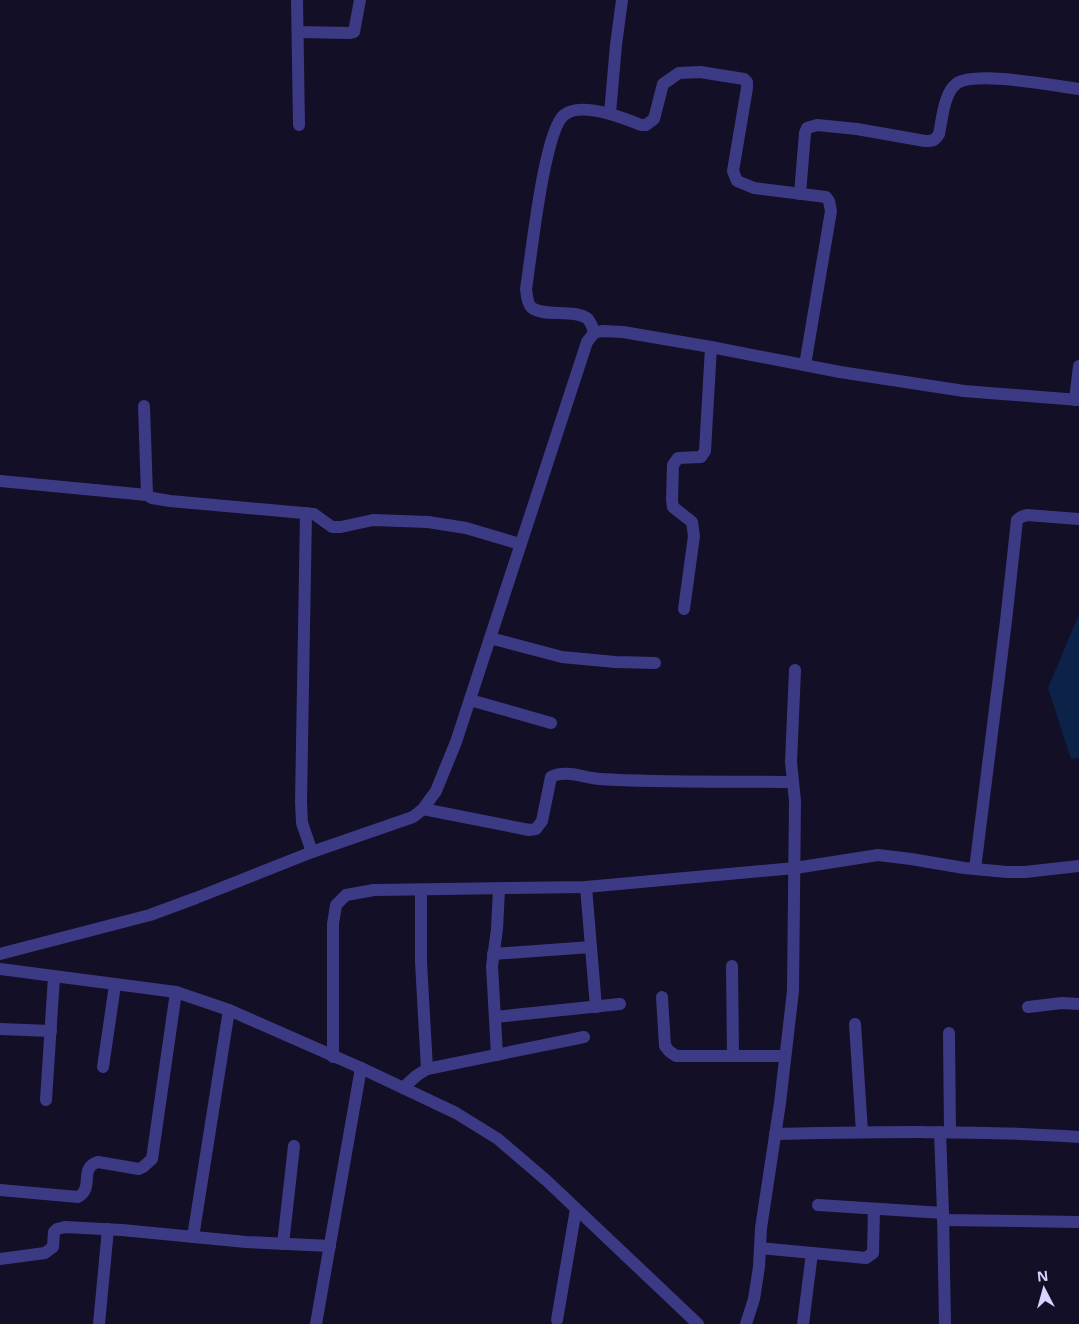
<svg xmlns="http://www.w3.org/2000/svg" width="1079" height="1324" font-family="'Noto Sans',sans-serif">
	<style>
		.water { fill: #0c2248 }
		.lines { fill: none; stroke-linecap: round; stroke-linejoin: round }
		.minor { stroke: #3d3a85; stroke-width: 12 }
	</style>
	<rect width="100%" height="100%" fill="#130f26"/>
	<path class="water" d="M1079,614V758L1071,759L1048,688Z"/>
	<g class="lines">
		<g class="minor">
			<path d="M297,0L299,125"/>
			<path d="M298,32L350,33L354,32L360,0"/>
			<path d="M610,113L616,45L622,0"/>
			<path d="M800,194L805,133L807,128L817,125L857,129L925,141C932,141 935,141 939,134C942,120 944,93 956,84C974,70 1055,86 1079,89"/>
			<path d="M594,333C593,328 591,323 588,319C574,308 543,318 531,307C527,303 527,295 526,289C531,258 544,131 564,115C581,101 624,118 641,125H646L654,119L663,84L679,73L700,72L744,79L747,82V88L733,171L737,181L754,188L826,197L829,201L831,211L805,365"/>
			<path d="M1075,400L1079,366"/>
			<path d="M144,406L147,495L152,498L170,501L314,514L332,527H341L373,520L428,522L466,528L520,544"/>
			<path d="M0,481L147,495"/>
			<path d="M306,513L301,802L302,823L312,852"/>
			<path d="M684,609L694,536L692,522L673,507L672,500L673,465L678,458L701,457L705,451L711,347"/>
			<path d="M490,638L562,657L615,662L655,663"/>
			<path d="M470,700L551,723"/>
			<path d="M423,809L529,830L536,829L542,821L551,777C565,769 585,778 600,779C664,783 729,781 793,782"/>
			<path d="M975,869L1006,621L1017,520L1021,517L1027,515L1079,519"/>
			<path d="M586,887L596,1007"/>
			<path d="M421,890V962L427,1069"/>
			<path d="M0,954L150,915L196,898L312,852L413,817L423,809L436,791L456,742L587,342L594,333L602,331L623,332L711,347L840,372L964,391L1079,400"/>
			<path d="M493,954L591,947"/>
			<path d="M732,966L733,1056"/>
			<path d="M0,969L176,992L229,1010L361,1068L456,1113L498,1139L547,1181L698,1324"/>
			<path d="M662,997L665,1046L669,1051L676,1056H785"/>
			<path d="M1028,1007L1062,1003L1079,1004"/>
			<path d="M495,1017L620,1004"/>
			<path d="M855,1024L862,1132"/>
			<path d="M0,1029L51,1031"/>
			<path d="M949,1033L950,1132"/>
			<path d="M497,1055L492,966L497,929L499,889"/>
			<path d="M333,1057V924L336,905L346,895L374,890L586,887L795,868L878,855L911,859L964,868L1007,872H1025L1079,866"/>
			<path d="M103,1067L115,985"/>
			<path d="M403,1088L416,1076L427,1069L584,1037"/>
			<path d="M46,1100L54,977"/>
			<path d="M940,1132L943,1213L945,1324"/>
			<path d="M775,1134C876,1132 978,1130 1079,1137"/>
			<path d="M0,1190L78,1197C95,1188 78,1168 98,1162L139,1169L143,1167L152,1159L176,992"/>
			<path d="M818,1205L943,1213"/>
			<path d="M943,1220L1079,1222"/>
			<path d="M193,1237L229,1010"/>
			<path d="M283,1244L294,1146"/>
			<path d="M760,1248L866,1258L873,1253L874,1209"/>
			<path d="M0,1259L45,1253L53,1247L54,1232L57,1229L65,1227L122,1230L246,1242L330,1246"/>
			<path d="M557,1320L576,1209"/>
			<path d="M99,1324L108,1229"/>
			<path d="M316,1324L361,1068"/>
			<path d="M746,1324L754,1299L759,1267L761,1228L780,1103L793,991L795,801L791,762L795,670"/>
			<path d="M803,1324L812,1253"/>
		</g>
	</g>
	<g transform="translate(1044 1289) rotate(354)" stroke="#130f26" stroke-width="4" paint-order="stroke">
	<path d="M0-4L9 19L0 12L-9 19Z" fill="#d9d4ff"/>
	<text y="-8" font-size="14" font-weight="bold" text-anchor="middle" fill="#d9d4ff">N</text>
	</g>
</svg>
